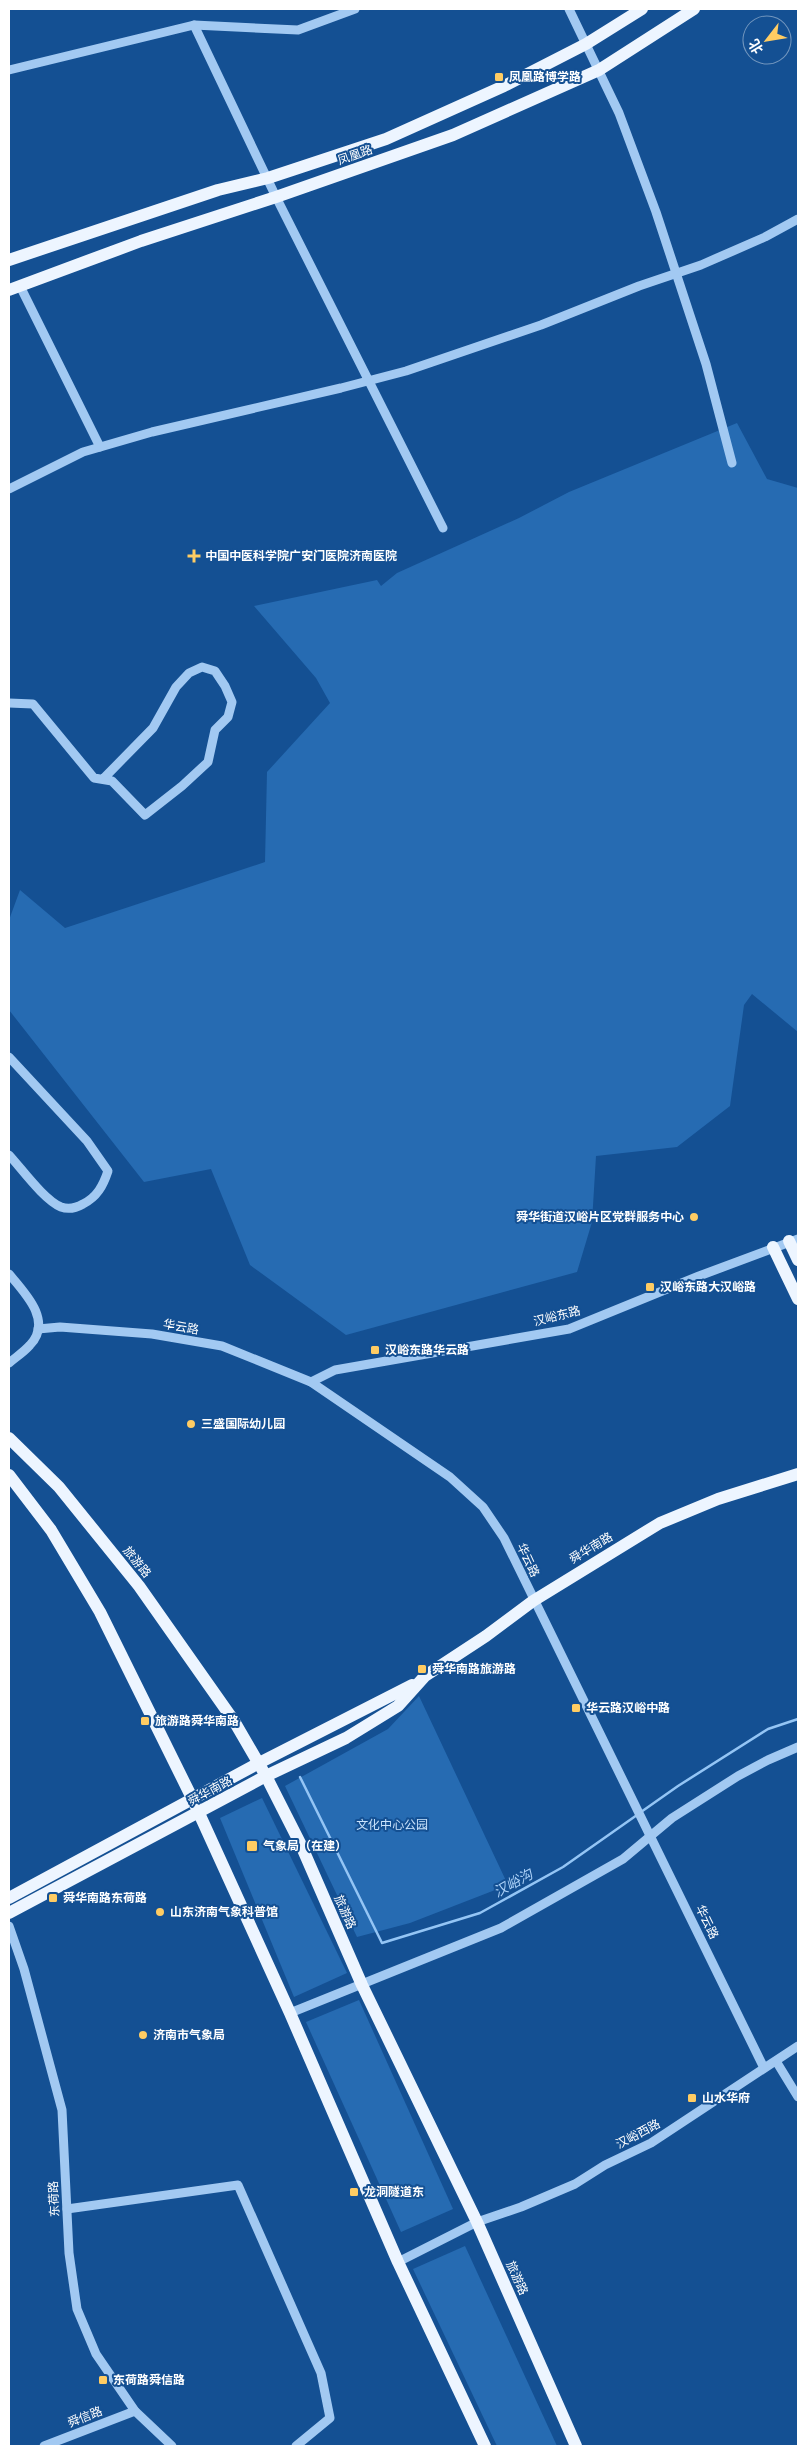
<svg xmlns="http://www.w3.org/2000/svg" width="807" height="2455" font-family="'Archivo Narrow','Noto Sans SC',sans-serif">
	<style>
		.green { fill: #266bb2 }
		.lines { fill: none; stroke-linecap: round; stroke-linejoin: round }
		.stream { stroke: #94c5f5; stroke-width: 2.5 }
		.minor { stroke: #a2c9f2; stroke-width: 9 }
		.major { stroke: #edf5ff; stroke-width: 12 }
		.poi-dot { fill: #ffcc63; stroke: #145093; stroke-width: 2 }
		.labels { text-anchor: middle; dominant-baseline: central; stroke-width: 4; stroke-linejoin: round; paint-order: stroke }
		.poi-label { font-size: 12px; font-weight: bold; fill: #fff; stroke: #145093; text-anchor: start }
		.street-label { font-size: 12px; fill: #fff; stroke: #145093 }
		.park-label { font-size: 12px; fill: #cae3fc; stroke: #145093 }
		.water-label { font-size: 14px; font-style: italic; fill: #aed3f9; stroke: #145093 }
	</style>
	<rect width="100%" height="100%" fill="#145093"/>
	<g class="green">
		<path d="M737,423L767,479L798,488V1032L752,994L744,1005L730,1106L677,1147L596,1156L592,1222L577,1272L346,1335L250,1265L211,1169L144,1182L9,1010V920L20,890L65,928L265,862L267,772L330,703L316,678L254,606L377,580L381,586L397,573L519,518L569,492Z"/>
		<path d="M419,1696L508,1885L410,1923L357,1937L285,1786L388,1729Z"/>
		<path d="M262,1798L347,1973L294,1997L220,1818Z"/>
		<path d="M359,2000L453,2209L401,2232L306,2022Z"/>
		<path d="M465,2246L557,2446H497L413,2269Z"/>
	</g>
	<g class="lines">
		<g class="stream">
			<path d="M300,1777L382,1943L480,1913L563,1867L637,1815"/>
			<path d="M641,1812L678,1786L768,1729L798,1719"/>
		</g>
		<g class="minor">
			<path d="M569,9L619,113L656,212L706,364L732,463"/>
			<path d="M194,25L276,197L443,528"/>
			<path d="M9,70L194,25L298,30L355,9"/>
			<path d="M20,286L100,447"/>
			<path d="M9,489L83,452L152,432L341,388L406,371L541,325L639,286L701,265L765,237L798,219"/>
			<path d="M9,703L33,704L94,778L112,781L145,815L182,786L208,762L215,730L228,717L232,702L225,686L215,671L202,667L189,673L176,687L153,728L103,779"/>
			<path d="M9,1057L87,1141L108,1171C103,1186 97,1197 83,1204C76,1208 69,1210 61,1207C44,1200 22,1169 9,1155"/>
			<path d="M9,1274C25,1293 53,1321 30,1345C24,1352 16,1357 9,1363"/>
			<path d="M38,1329L60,1327L152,1334L222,1346L311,1382L450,1477L483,1507L504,1538L764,2068"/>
			<path d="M311,1382L335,1370L569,1329L699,1276L798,1239"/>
			<path d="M9,1926L24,1969L62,2110L69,2253L77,2309L96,2354L135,2411L172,2446"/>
			<path d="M290,2013L501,1928L623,1859L672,1818L738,1776L768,1760L798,1747"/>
			<path d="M776,2061L798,2097"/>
			<path d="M67,2209L238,2185L321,2373L330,2418L296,2446"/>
			<path d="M398,2262L477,2222L521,2207L575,2184L605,2165L651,2143L798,2046"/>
			<path d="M44,2446L135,2411"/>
		</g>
		<g class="major">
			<path d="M9,260L218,190L268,178L386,139L504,86L586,44L642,9"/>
			<path d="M9,290L141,241L276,197L453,135L599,70L694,9"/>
			<path d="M789,1241L798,1260"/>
			<path d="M773,1247L798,1299"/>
			<path d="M9,1438L59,1487L139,1586L234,1721L266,1776L301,1845L362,1985L477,2222L576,2446"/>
			<path d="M9,1475L51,1530L100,1612L193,1800L290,2013L398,2262L485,2446"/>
			<path d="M9,1898L259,1763L412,1685"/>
			<path d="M9,1913L266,1776L346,1738L398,1706L425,1676L486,1636L533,1601L660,1523L718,1499L798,1474"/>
		</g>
	</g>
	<g class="poi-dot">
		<rect x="494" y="72" width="10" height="10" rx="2.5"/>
		<path d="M191.5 548.5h5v5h5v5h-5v5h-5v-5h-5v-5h5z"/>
		<circle cx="694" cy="1217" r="5"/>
		<rect x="645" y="1282" width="10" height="10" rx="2.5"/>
		<rect x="370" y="1345" width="10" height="10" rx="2.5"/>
		<circle cx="191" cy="1424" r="5"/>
		<rect x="417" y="1664" width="10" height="10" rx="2.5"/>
		<rect x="571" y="1703" width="10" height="10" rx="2.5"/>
		<rect x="140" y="1716" width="10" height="10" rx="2.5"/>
		<rect x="246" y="1840" width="12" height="12" rx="2.5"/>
		<rect x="48" y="1893" width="10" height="10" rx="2.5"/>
		<circle cx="160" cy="1912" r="5"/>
		<circle cx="143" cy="2035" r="5"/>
		<rect x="687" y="2093" width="10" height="10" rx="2.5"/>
		<rect x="349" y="2187" width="10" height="10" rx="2.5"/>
		<rect x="98" y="2375" width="10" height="10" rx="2.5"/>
	</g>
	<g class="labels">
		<g class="poi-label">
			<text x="509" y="77">凤凰路博学路</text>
			<text x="205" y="556">中国中医科学院广安门医院济南医院</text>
			<text x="684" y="1217" text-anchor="end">舜华街道汉峪片区党群服务中心</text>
			<text x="660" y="1287">汉峪东路大汉峪路</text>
			<text x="385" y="1350">汉峪东路华云路</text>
			<text x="201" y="1424">三盛国际幼儿园</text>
			<text x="432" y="1669">舜华南路旅游路</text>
			<text x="586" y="1708">华云路汉峪中路</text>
			<text x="155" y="1721">旅游路舜华南路</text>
			<text x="263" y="1846">气象局（在建）</text>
			<text x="63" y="1898">舜华南路东荷路</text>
			<text x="170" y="1912">山东济南气象科普馆</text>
			<text x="153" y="2035">济南市气象局</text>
			<text x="702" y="2098">山水华府</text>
			<text x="364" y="2192">龙洞隧道东</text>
			<text x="113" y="2380">东荷路舜信路</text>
		</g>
		<g class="street-label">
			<text transform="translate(355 155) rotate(-19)">凤凰路</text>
			<text transform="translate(557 1316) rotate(-14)">汉峪东路</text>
			<text transform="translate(181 1327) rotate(10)">华云路</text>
			<text transform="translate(591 1548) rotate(-31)">舜华南路</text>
			<text transform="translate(528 1560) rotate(65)">华云路</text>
			<text transform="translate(137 1562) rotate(51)">旅游路</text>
			<text transform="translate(210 1791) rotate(-28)">舜华南路</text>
			<text transform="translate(345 1912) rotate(66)">旅游路</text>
			<text transform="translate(707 1922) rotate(64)">华云路</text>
			<text transform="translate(638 2134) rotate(-28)">汉峪西路</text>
			<text transform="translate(54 2199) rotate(-93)">东荷路</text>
			<text transform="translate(517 2278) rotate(66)">旅游路</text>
			<text transform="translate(85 2417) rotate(-21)">舜信路</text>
		</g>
		<g class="park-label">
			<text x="392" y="1825">文化中心公园</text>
		</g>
		<g class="water-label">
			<text transform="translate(513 1883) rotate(-29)">汉峪沟</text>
		</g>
	</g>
	<rect width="807" height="2455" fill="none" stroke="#ffffff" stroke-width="20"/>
	<g transform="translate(767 40) rotate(239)"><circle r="24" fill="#145093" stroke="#7296be"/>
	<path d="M0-4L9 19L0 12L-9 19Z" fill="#ffcc63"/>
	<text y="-8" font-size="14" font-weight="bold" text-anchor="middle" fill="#ffffff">北</text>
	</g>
</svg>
